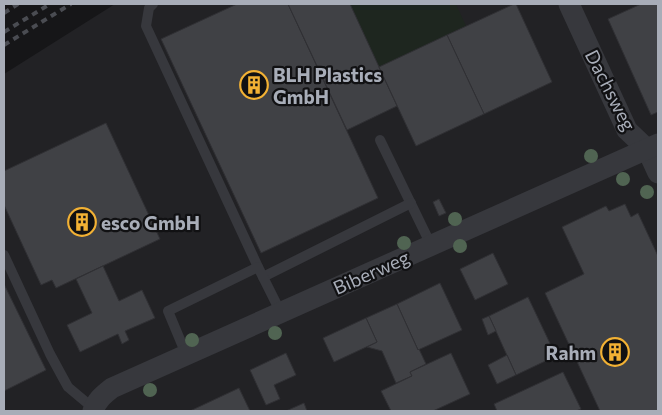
<svg xmlns="http://www.w3.org/2000/svg" width="662" height="415" font-family="Commissioner,sans-serif">
	<style>
		.built { fill: #222225 }
		.green { fill: #1e261f }
		.building { fill: #404145; stroke: #303034 }
		.lines { fill: none; stroke-linecap: round; stroke-linejoin: round }
		.service { stroke: #37383d; stroke-width: 10 }
		.minor { stroke: #37383d; stroke-width: 21 }
		.rail { stroke: #4a4c52; stroke-width: 4; stroke-dasharray: 6 5; stroke-linecap: butt }
		.tree { fill: #506452 }
		.labels { text-anchor: middle; dominant-baseline: central; stroke-width: 4.5; stroke-linejoin: round; paint-order: stroke }
		.poi-label { font-size: 19px; font-weight: bold; fill: #a8adb8; stroke: #111113; text-anchor: start }
		.street-label { font-size: 19px; fill: #a8adb8; stroke: #111113 }
	</style>
	<rect width="100%" height="100%" fill="#161618"/>
	<path class="built" d="M115,4H658V411H4V74Z"/>
	<path class="green" d="M350,4H456L466,26L379,67Z"/>
	<g class="building">
		<path d="M237,4H288L378,198L261,253L161,39Z"/>
		<path d="M288,4H350L397,106L347,130Z"/>
		<path d="M514,4H516L552,82L484,114L447,35Z"/>
		<path d="M641,4H658V112L651,115L608,19Z"/>
		<path d="M447,35L484,114L416,146L379,67Z"/>
		<path d="M106,123L160,239L56,288L52,280L41,285L4,205V171Z"/>
		<path d="M439,199L446,213L439,216L433,202Z"/>
		<path d="M625,204L631,217L638,213L658,256V411H600L545,293L584,274L562,227L606,206L609,211Z"/>
		<path d="M493,253L508,284L475,300L460,269Z"/>
		<path d="M103,266L119,301L142,290L155,318L125,331L129,340L122,344L118,334L80,352L67,325L92,313L76,279Z"/>
		<path d="M440,283L462,330L418,350L397,304Z"/>
		<path d="M4,284L46,370L4,391Z"/>
		<path d="M528,297L556,356L516,375L489,316Z"/>
		<path d="M397,304L418,350L419,349L426,364L410,372L412,376L396,383L382,351L367,347L377,342L366,318Z"/>
		<path d="M489,316L496,331L488,335L482,319Z"/>
		<path d="M366,318L377,342L334,362L323,338Z"/>
		<path d="M286,353L296,375L274,385L280,399L266,405L250,370Z"/>
		<path d="M451,353L470,394L433,411H391L381,391L412,376L410,372Z"/>
		<path d="M507,355L516,375L497,384L488,365Z"/>
		<path d="M563,372L581,409L576,411H497L494,404Z"/>
		<path d="M239,388L250,411H190Z"/>
		<path d="M304,403L307,411H286Z"/>
	</g>
	<g class="lines">
		<g class="service">
			<path d="M153,4L149,8L146,26L258,267"/>
			<path d="M380,140L431,245"/>
			<path d="M4,255L50,354L63,378L68,387L93,408"/>
			<path d="M263,277L411,203"/>
			<path d="M186,354L168,311L258,267L281,313"/>
		</g>
		<g class="minor">
			<path d="M569,4L627,130L647,149L658,173"/>
			<path d="M93,411C96,401 103,395 112,388L658,144"/>
		</g>
		<g class="rail">
			<path d="M4,13L18,4"/>
			<path d="M4,32L50,4"/>
			<path d="M4,45L71,4"/>
		</g>
	</g>
	<g class="tree">
		<circle cx="591" cy="156" r="7"/>
		<circle cx="623" cy="179" r="7"/>
		<circle cx="647" cy="192" r="7"/>
		<circle cx="455" cy="219" r="7"/>
		<circle cx="404" cy="243" r="7"/>
		<circle cx="460" cy="246" r="7"/>
		<circle cx="275" cy="333" r="7"/>
		<circle cx="192" cy="340" r="7"/>
		<circle cx="150" cy="390" r="7"/>
	</g>
	<defs>
		<symbol id="building-ring" viewBox="-11 -11 22 22"><circle r="9.5" fill="#111113" stroke="#f2b134" stroke-width="1.5"/><path d="M-4-6H4V6H1V3H-1V6H-4ZM-2.5-4.3h1.7v1.8h-1.7ZM.8-4.3h1.7v1.8H.8ZM-2.5-1h1.7V.8h-1.7ZM.8-1h1.7V.8H.8Z" fill="#f2b134"/></symbol>
	</defs>
	<g fill-rule="evenodd">
		<use href="#building-ring" x="238" y="69" width="32" height="32"/>
		<use href="#building-ring" x="66" y="206" width="32" height="32"/>
		<use href="#building-ring" x="599" y="336" width="32" height="32"/>
	</g>
	<g class="labels">
		<g class="poi-label">
			<text x="273" y="74">BLH Plastics<tspan x="273" dy="22">GmbH</tspan></text>
			<text x="101" y="222">esco GmbH</text>
			<text x="596" y="352" text-anchor="end">Rahm</text>
		</g>
		<g class="street-label">
			<text transform="translate(611 90) rotate(63)">Dachsweg</text>
			<text transform="translate(371 272) rotate(-24)">Biberweg</text>
		</g>
	</g>
	<rect width="662" height="415" fill="none" stroke="#a8adb8" stroke-width="10"/>
</svg>
